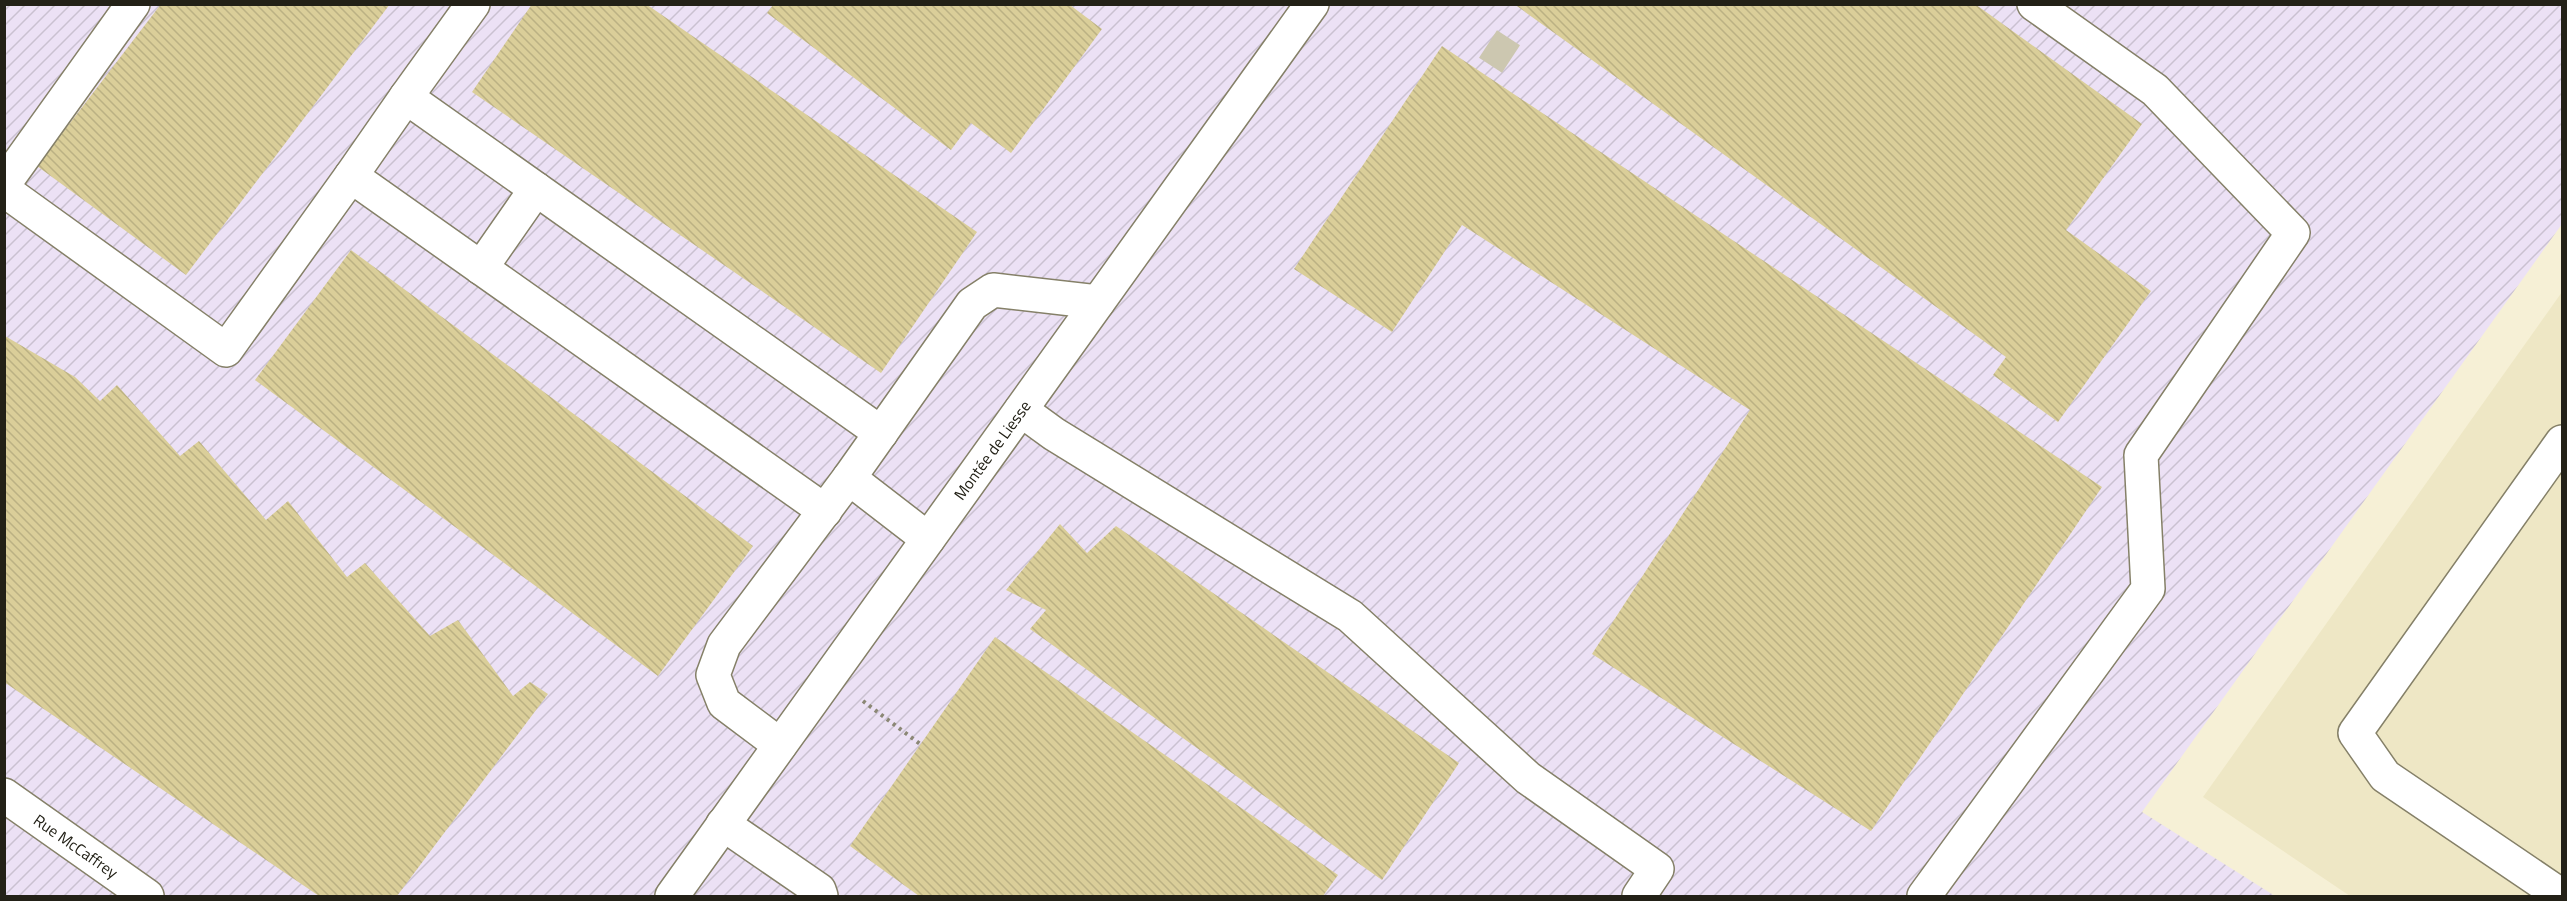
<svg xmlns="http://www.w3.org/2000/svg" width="2567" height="901" font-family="'Titillium Web',sans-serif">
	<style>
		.industrial { fill: url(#industrial-furrows) }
		.built { fill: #eee7c5 }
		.building { fill: url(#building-back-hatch) }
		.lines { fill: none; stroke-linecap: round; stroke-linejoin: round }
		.minor-tunnel { stroke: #ccc7b0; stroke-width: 33; stroke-dasharray: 33 16; stroke-linecap: butt }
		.minor-casing { stroke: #858068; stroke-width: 36 }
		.path { stroke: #8b8775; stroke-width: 4; stroke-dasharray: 3 4.5; stroke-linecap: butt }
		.minor { stroke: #fff; stroke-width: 33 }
		.labels { text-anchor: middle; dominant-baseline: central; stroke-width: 4.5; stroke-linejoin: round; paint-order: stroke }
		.street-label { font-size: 16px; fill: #232117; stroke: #fff }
	</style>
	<defs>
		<pattern id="industrial-furrows" width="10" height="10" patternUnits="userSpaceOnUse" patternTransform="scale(1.5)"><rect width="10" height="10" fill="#ece1f5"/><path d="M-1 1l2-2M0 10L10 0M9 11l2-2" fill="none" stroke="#cac1d1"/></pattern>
		<pattern id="building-back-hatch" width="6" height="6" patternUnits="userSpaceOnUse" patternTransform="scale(1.5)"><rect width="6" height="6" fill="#dace99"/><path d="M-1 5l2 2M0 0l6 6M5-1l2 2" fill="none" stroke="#bbb183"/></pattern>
	</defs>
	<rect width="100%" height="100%" fill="#f6f0d6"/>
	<path class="industrial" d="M5,5H2562V224L2142,812L2275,896H5Z"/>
	<path class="built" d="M2562,292V896H2350L2203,797Z"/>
	<g class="building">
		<path d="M161,4H390L186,275L37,166Z"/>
		<path d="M532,4H646L977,232L881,373L472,92Z"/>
		<path d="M1514,4H1975L2142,124L2066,230L2151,291L2058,422L1993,375L2006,357Z"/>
		<path d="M773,5H1070L1102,29L1011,153L971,123L951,150L767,13Z"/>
		<path d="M1442,46L2102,487L1871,831L1592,654L1750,410L1462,225L1392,332L1294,269Z"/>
		<path d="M351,250L753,546L658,676L255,380Z"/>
		<path d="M5,336L75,377L100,401L117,385L180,456L199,441L266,520L288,501L347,577L365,563L430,636L458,620L513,696L530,682L548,694L397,896H319L4,682Z"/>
		<path d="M1060,524L1087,553L1116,526L1459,763L1382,880L1030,629L1046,610L1006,590Z"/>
		<path d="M995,637L1338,875L1323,896H919L850,846Z"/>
	</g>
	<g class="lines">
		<path class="minor-tunnel" d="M1488,44L1511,59"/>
		<defs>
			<g id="minor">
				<path d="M406,97L473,4"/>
				<path d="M4,184L133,4"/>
				<path d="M4,190L226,350L351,176"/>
				<path d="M481,268L536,189"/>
				<path d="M1021,410L1054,434L1350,616L1528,778L1657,869L1639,896"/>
				<path d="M849,478L972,304L993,290L1098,302"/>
				<path d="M825,511L351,176L406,97L881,433"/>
				<path d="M780,745L724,703L713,675L724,645L849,478L928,539"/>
				<path d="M4,795L147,896"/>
				<path d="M723,824L819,890L821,896"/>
				<path d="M672,896L1312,4"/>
				<path d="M1924,896L2148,589L2141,455L2293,233L2155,90L2034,4"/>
				<path d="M2562,896L2385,776L2355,733L2562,442"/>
			</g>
		</defs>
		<use href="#minor" class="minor-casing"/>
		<path class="path" d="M863,701L920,744"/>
		<use href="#minor" class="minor"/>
	</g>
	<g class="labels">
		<g class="street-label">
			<text transform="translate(992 450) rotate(-54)">Montée de Liesse</text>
			<text transform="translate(76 846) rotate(35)">Rue McCaffrey</text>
		</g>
	</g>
	<rect width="2567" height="901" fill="none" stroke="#232117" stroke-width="12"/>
</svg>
